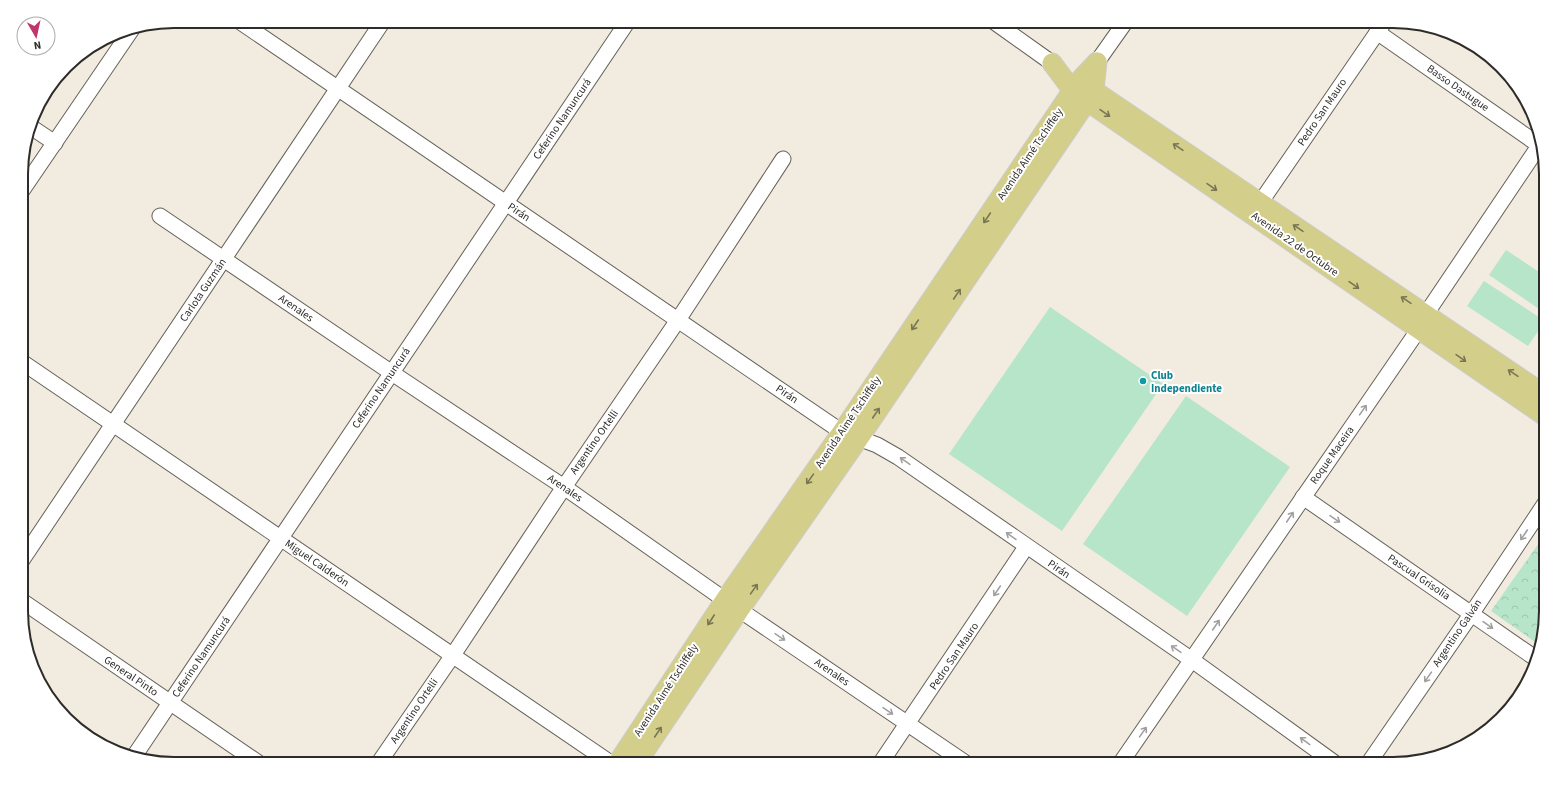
<svg xmlns="http://www.w3.org/2000/svg" width="1567" height="785" font-family="'Source Sans 3',sans-serif">
	<style>
		.green { fill: #b7e5c9 }
		.park { fill: url(#park-crowns) }
		.lines { fill: none; stroke-linecap: round; stroke-linejoin: round }
		.minor-casing { stroke: #666158; stroke-width: 17 }
		.major-casing { stroke: #cdcccb; stroke-width: 21 }
		.minor { stroke: #fff; stroke-width: 15 }
		.major { stroke: #d3ce89; stroke-width: 19 }
		.oneway { stroke: #787554 }
		.oneway2 { stroke: #a1a09e }
		.culture-dot { fill: #0f9aa8; stroke: #fff; stroke-width: 1.5 }
		.labels { text-anchor: middle; dominant-baseline: central; stroke-width: 4; stroke-linejoin: round; paint-order: stroke }
		.street-label { font-size: 11px; fill: #2e2c28; stroke: #fff }
		.culture-label { font-size: 11px; font-weight: bold; fill: #0d838f; stroke: #fff; text-anchor: start }
		.rim { fill: none; stroke: #2e2c28; stroke-width: 2 }
	</style>
	<defs>
		<pattern id="park-crowns" width="20" height="18" patternUnits="userSpaceOnUse"><rect width="20" height="18" fill="#b7e5c9"/><path d="M2 6a3 3 0 1 1 6 0M12 15a3 3 0 1 1 6 0" fill="none" stroke="#9ec5ad"/></pattern>
	</defs>
	<rect width="100%" height="100%" fill="#f1ebe0"/>
	<g class="green">
		<path d="M1506,250L1545,276V313L1489,275Z"/>
		<path d="M1484,281L1545,321L1528,346L1467,306Z"/>
		<path d="M1050,307L1163,384L1062,531L949,454Z"/>
		<path d="M1186,396L1290,467L1187,616L1083,544Z"/>
	</g>
	<path class="park" d="M1546,533V611L1538,644L1491,611Z"/>
	<g class="lines">
		<defs>
			<g id="minor">
				<path d="M239,21L842,432L877,445L898,457L1192,660L1336,764"/>
				<path d="M993,21L1052,63"/>
				<path d="M1377,32L1539,145"/>
				<path d="M1097,62L1126,21"/>
				<path d="M31,127L55,143"/>
				<path d="M21,192L132,29"/>
				<path d="M1260,203L1385,21"/>
				<path d="M160,216L392,373L564,487L725,600L967,764"/>
				<path d="M22,362L612,764"/>
				<path d="M1303,497L1535,658"/>
				<path d="M22,560L383,21"/>
				<path d="M22,601L260,764"/>
				<path d="M135,755L628,21"/>
				<path d="M378,764L453,655L564,487L678,320L783,159"/>
				<path d="M880,764L1026,547"/>
				<path d="M1120,764L1419,329L1426,314L1541,143"/>
				<path d="M1368,764L1472,613L1546,502"/>
			</g>
			<g id="major">
				<path d="M1052,63L1073,91L1087,101L1545,416"/>
				<path d="M1084,84L1545,395"/>
				<path d="M617,764L725,600L842,432L1079,81L1097,62"/>
				<path d="M636,764L740,609L859,438L1087,101L1094,90L1097,62"/>
			</g>
		</defs>
		<use href="#minor" class="minor-casing"/>
		<use href="#major" class="major-casing"/>
		<use href="#minor" class="minor"/>
		<use href="#major" class="major"/>
	</g>
	<defs><path id="oneway-shaft" d="M-6 0H5M1.5-3L5.5 0L1.5 3" fill="none" stroke-width="1.6" stroke-linecap="round" stroke-linejoin="round"/></defs>
	<g class="oneway">
		<use href="#oneway-shaft" transform="translate(1105 113) rotate(35)"/>
		<use href="#oneway-shaft" transform="translate(1178 147) rotate(-146)"/>
		<use href="#oneway-shaft" transform="translate(1212 187) rotate(35)"/>
		<use href="#oneway-shaft" transform="translate(987 218) rotate(124)"/>
		<use href="#oneway-shaft" transform="translate(1298 228) rotate(-146)"/>
		<use href="#oneway-shaft" transform="translate(1354 285) rotate(35)"/>
		<use href="#oneway-shaft" transform="translate(957 294) rotate(-56)"/>
		<use href="#oneway-shaft" transform="translate(1406 300) rotate(-146)"/>
		<use href="#oneway-shaft" transform="translate(915 325) rotate(124)"/>
		<use href="#oneway-shaft" transform="translate(1461 358) rotate(35)"/>
		<use href="#oneway-shaft" transform="translate(1513 373) rotate(-146)"/>
		<use href="#oneway-shaft" transform="translate(876 413) rotate(-56)"/>
		<use href="#oneway-shaft" transform="translate(810 479) rotate(125)"/>
		<use href="#oneway-shaft" transform="translate(754 589) rotate(-55)"/>
		<use href="#oneway-shaft" transform="translate(711 620) rotate(123)"/>
		<use href="#oneway-shaft" transform="translate(658 732) rotate(-56)"/>
	</g>
	<g class="oneway2">
		<use href="#oneway-shaft" transform="translate(1363 410) rotate(-55)"/>
		<use href="#oneway-shaft" transform="translate(905 461) rotate(-145)"/>
		<use href="#oneway-shaft" transform="translate(1290 517) rotate(-56)"/>
		<use href="#oneway-shaft" transform="translate(1335 519) rotate(34)"/>
		<use href="#oneway-shaft" transform="translate(1524 535) rotate(124)"/>
		<use href="#oneway-shaft" transform="translate(1011 536) rotate(-145)"/>
		<use href="#oneway-shaft" transform="translate(997 591) rotate(124)"/>
		<use href="#oneway-shaft" transform="translate(1216 625) rotate(-56)"/>
		<use href="#oneway-shaft" transform="translate(1488 625) rotate(35)"/>
		<use href="#oneway-shaft" transform="translate(780 637) rotate(34)"/>
		<use href="#oneway-shaft" transform="translate(1176 649) rotate(-146)"/>
		<use href="#oneway-shaft" transform="translate(1428 677) rotate(125)"/>
		<use href="#oneway-shaft" transform="translate(888 711) rotate(34)"/>
		<use href="#oneway-shaft" transform="translate(1143 732) rotate(-55)"/>
		<use href="#oneway-shaft" transform="translate(1305 741) rotate(-144)"/>
	</g>
	<circle class="culture-dot" cx="1143" cy="381" r="4"/>
	<g class="labels">
		<g class="street-label">
			<text transform="translate(1458 88) rotate(35)">Basso Dastugue</text>
			<text transform="translate(1322 112) rotate(-56)">Pedro San Mauro</text>
			<text transform="translate(562 119) rotate(-56)">Ceferino Namuncurá</text>
			<text transform="translate(1030 154) rotate(-56)">Avenida Aimé Tschiffely</text>
			<text transform="translate(519 212) rotate(34)">Pirán</text>
			<text transform="translate(1295 244) rotate(35)">Avenida 22 de Octubre</text>
			<text transform="translate(203 290) rotate(-56)">Carlota Guzmán</text>
			<text transform="translate(296 308) rotate(34)">Arenales</text>
			<text transform="translate(381 388) rotate(-56)">Ceferino Namuncurá</text>
			<text transform="translate(787 394) rotate(34)">Pirán</text>
			<text transform="translate(848 422) rotate(-56)">Avenida Aimé Tschiffely</text>
			<text transform="translate(594 442) rotate(-55)">Argentino Ortelli</text>
			<text transform="translate(1332 455) rotate(-55)">Roque Maceira</text>
			<text transform="translate(565 488) rotate(34)">Arenales</text>
			<text transform="translate(317 563) rotate(34)">Miguel Calderón</text>
			<text transform="translate(1059 569) rotate(34)">Pirán</text>
			<text transform="translate(1419 577) rotate(34)">Pascual Grisolia</text>
			<text transform="translate(1457 633) rotate(-56)">Argentino Galván</text>
			<text transform="translate(954 656) rotate(-56)">Pedro San Mauro</text>
			<text transform="translate(201 657) rotate(-56)">Ceferino Namuncurá</text>
			<text transform="translate(832 672) rotate(34)">Arenales</text>
			<text transform="translate(131 676) rotate(34)">General Pinto</text>
			<text transform="translate(666 690) rotate(-57)">Avenida Aimé Tschiffely</text>
			<text transform="translate(414 711) rotate(-56)">Argentino Ortelli</text>
		</g>
		<g class="culture-label">
			<text x="1151" y="375">Club<tspan x="1151" dy="13">Independiente</tspan></text>
		</g>
	</g>
	<path d="M0 0H1567V785H0ZM174 28H1393A146 146 0 0 1 1539 174V611A146 146 0 0 1 1393 757H174A146 146 0 0 1 28 611V174A146 146 0 0 1 174 28Z" fill="#fff" fill-rule="evenodd"/>
	<path class="rim" d="M174 28H1393A146 146 0 0 1 1539 174V611A146 146 0 0 1 1393 757H174A146 146 0 0 1 28 611V174A146 146 0 0 1 174 28Z"/>
	<g transform="translate(36 36) rotate(171)"><circle r="19" fill="#ffffff" stroke="#ababa9"/>
	<path d="M0-3L7 15L0 10L-7 15Z" fill="#c0356d"/>
	<text y="-6" font-size="11" font-weight="bold" text-anchor="middle" fill="#2e2c28">N</text>
	</g>
</svg>
